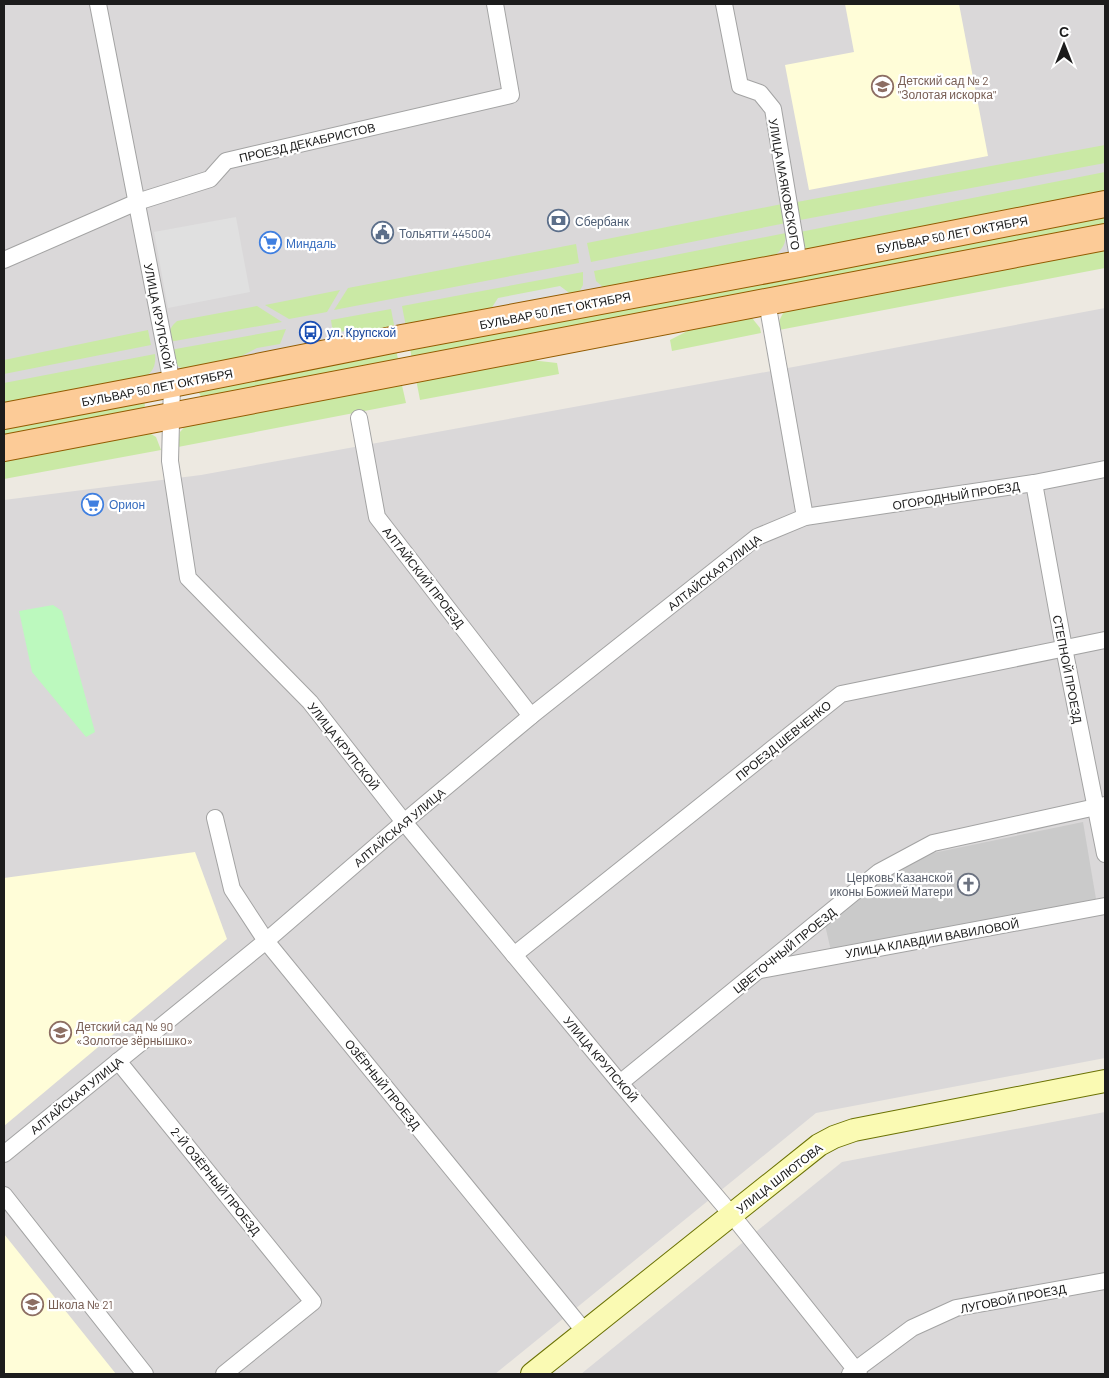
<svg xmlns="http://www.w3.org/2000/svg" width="1109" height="1378" font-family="Barlow,sans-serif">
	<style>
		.residential { fill: #dad8d9 }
		.education { fill: #fffdd8 }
		.religious { fill: #cacaca }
		.grass { fill: #cae9a5 }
		.park { fill: #bcf9be }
		.parking { fill: #e0e0e0 }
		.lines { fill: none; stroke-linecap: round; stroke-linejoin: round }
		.street-casing { stroke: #a3a3a3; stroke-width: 18 }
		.secondary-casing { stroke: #6b7204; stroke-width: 24 }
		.primary-casing { stroke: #935b00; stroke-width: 28 }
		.street { stroke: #fff; stroke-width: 16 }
		.secondary { stroke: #fafab3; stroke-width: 22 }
		.primary { stroke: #fccb97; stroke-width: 26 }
		.labels { text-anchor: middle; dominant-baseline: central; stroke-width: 4.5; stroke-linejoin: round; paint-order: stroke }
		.education-label { font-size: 12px; fill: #785e54; stroke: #fff; text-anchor: start }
		.street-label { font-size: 12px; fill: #1c1c1c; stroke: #fff }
		.service-label { font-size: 12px; fill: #4e5e75; stroke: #fff; text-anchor: start }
		.shop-label { font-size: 12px; fill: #366cbe; stroke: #fff; text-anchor: start }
		.transit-label { font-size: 12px; fill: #164399; stroke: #fff; text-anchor: start }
		.worship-label { font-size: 12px; fill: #5b616d; stroke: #fff; text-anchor: end }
	</style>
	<rect width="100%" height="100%" fill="#ede9e1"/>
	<g class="residential">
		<path d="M4,4H1105V193L4,407Z"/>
		<path d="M1105,308V1058L816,1113L495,1374H4V500L201,475L804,365Z"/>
		<path d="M1105,1112V1374H581L842,1162Z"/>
	</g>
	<g class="education">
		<path d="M845,4H959L988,156L809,190L785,65L854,52Z"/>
		<path d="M195,852L227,939L4,1126V878Z"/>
		<path d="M4,1234L116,1374H4Z"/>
	</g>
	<path class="religious" d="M1083,822L1096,899L831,951L825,925L880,880L928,854Z"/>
	<g class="grass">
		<path d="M1105,145V163L800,220L797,202Z"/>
		<path d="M1105,172V193L804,252L800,232Z"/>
		<path d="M782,204L786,223L591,262L587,243Z"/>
		<path d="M1105,213V227L412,361L410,347Z"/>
		<path d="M786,233C786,244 782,250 773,257L604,288L596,281L594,271Z"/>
		<path d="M576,244L579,263L334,310L348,288Z"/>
		<path d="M1105,246V268L779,330C778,321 781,316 786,309Z"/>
		<path d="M583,272V285L578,294L406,327L402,306Z"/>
		<path d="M340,290L327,312L289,319L265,305Z"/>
		<path d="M257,306L282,322L169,342C168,333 170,327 177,321Z"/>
		<path d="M391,309L395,330L357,329L333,333L331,320Z"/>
		<path d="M752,318L760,328L761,333L672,351L670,340L703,323Z"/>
		<path d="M286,329L280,344L257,348L232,361L183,369L176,365L170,350Z"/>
		<path d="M148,330L151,345L4,374V360Z"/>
		<path d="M396,350L399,363L202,398L199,393L200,389Z"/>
		<path d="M155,354C156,364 154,371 145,377L4,406V383Z"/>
		<path d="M522,359L557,363L559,374L420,400L416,379Z"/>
		<path d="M401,381L406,403L178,447L180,432L188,423Z"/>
		<path d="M144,400L145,406L143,408L4,437V424Z"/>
		<path d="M148,432L156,437L161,450L4,479V458Z"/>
	</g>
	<path class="park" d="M53,605L62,611L95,732L86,737L32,672L19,611Z"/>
	<g class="parking">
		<path d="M236,217L250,292L168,308L154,232Z"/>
		<path d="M560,286L572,295L489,312L498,298Z"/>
	</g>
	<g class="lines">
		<defs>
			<g id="street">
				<path d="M98,4L172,384L170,461L188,578L310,702L404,822L620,1083L732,1215L859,1374"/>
				<path d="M724,4L740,86L760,93L773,109L799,264"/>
				<path d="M4,260L137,202L210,179L226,161L511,95L495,4"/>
				<path d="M767,302L805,517"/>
				<path d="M359,418L377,517L531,716"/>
				<path d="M1034,483L1064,648L1105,854"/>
				<path d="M215,818L232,889L266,941L585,1332"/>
				<path d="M514,955L841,694L1105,640"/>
				<path d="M761,970L1105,906"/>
				<path d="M118,1061L313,1302L224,1374"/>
				<path d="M620,1083L879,872L933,843L1105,805"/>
				<path d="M4,1154L266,941L404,822L531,716L757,537L805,517L1034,483L1105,469"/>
				<path d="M4,1195L145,1374"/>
				<path d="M850,1374L912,1328L956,1308L1105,1281"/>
			</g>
			<path id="secondary" d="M532,1374L819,1145L834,1137L854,1130L1105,1081"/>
			<g id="primary">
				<path d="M4,416L172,384L402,338L799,264L1105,204"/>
				<path d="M4,448L1105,237"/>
			</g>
		</defs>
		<use href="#street" class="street-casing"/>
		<use href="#secondary" class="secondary-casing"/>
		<use href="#primary" class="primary-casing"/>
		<use href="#street" class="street"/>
		<use href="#secondary" class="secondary"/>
		<use href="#primary" class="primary"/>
	</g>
	<defs>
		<symbol id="school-ring" viewBox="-11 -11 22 22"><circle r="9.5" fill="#fff" stroke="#8d6e63" stroke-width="1.5"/><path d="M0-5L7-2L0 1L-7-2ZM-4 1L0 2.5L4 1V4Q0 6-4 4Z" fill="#8d6e63"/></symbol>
		<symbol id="bank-ring" viewBox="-11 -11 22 22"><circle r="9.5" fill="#fff" stroke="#5c6f8a" stroke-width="1.5"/><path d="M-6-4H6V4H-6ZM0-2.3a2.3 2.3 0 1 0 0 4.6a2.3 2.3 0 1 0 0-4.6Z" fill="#5c6f8a"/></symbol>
		<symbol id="civic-ring" viewBox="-11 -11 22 22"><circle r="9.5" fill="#fff" stroke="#5c6f8a" stroke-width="1.5"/><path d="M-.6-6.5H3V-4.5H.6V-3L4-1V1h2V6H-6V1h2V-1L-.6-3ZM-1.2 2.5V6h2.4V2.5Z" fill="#5c6f8a"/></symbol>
		<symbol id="supermarket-ring" viewBox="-11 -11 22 22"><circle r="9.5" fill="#fff" stroke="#3f7fe0" stroke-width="1.5"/><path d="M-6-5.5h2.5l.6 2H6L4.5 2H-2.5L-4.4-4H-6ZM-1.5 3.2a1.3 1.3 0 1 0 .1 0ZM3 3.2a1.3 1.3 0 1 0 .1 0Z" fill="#3f7fe0"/></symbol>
		<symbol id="bus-ring" viewBox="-11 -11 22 22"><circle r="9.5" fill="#fff" stroke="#1a4fb4" stroke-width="1.5"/><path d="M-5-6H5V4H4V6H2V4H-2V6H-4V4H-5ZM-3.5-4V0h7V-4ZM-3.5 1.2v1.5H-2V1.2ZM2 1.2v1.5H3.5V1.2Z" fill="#1a4fb4"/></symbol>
		<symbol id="church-ring" viewBox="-11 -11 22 22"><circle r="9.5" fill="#fff" stroke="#6b7280" stroke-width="1.5"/><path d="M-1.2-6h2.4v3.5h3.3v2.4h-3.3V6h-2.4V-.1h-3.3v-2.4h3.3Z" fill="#6b7280"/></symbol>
	</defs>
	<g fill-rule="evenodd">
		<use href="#school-ring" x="870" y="74" width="25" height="25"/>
		<use href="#bank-ring" x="546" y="208" width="25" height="25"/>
		<use href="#civic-ring" x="370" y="220" width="25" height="25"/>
		<use href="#supermarket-ring" x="258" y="230" width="25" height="25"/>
		<use href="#bus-ring" x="298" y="320" width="25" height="25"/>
		<use href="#supermarket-ring" x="80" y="492" width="25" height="25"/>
		<use href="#church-ring" x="956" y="872" width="25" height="25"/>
		<use href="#school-ring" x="48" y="1020" width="25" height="25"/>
		<use href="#school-ring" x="20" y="1292" width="25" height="25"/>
	</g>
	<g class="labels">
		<g class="education-label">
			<text x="898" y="80">Детский сад № 2<tspan x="898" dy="14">"Золотая искорка"</tspan></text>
			<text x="76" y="1026">Детский сад № 90<tspan x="76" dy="14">«Золотое зёрнышко»</tspan></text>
			<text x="48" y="1304">Школа № 21</text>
		</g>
		<g class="street-label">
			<text transform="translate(307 142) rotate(-13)">ПРОЕЗД ДЕКАБРИСТОВ</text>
			<text transform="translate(785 184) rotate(80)">УЛИЦА МАЯКОВСКОГО</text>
			<text transform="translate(952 234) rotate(-11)">БУЛЬВАР 50 ЛЕТ ОКТЯБРЯ</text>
			<text transform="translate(555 310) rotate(-11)">БУЛЬВАР 50 ЛЕТ ОКТЯБРЯ</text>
			<text transform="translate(159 316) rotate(79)">УЛИЦА КРУПСКОЙ</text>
			<text transform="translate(157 387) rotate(-11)">БУЛЬВАР 50 ЛЕТ ОКТЯБРЯ</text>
			<text transform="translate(956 495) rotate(-9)">ОГОРОДНЫЙ ПРОЕЗД</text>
			<text transform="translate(714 572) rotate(-38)">АЛТАЙСКАЯ УЛИЦА</text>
			<text transform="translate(424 577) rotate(52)">АЛТАЙСКИЙ ПРОЕЗД</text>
			<text transform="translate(1068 669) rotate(79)">СТЕПНОЙ ПРОЕЗД</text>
			<text transform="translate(783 740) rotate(-39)">ПРОЕЗД ШЕВЧЕНКО</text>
			<text transform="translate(344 746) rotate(52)">УЛИЦА КРУПСКОЙ</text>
			<text transform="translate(399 827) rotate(-40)">АЛТАЙСКАЯ УЛИЦА</text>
			<text transform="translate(932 938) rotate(-10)">УЛИЦА КЛАВДИИ ВАВИЛОВОЙ</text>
			<text transform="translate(784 950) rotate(-39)">ЦВЕТОЧНЫЙ ПРОЕЗД</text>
			<text transform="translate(601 1059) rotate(50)">УЛИЦА КРУПСКОЙ</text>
			<text transform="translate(383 1084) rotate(51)">ОЗЁРНЫЙ ПРОЕЗД</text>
			<text transform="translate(76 1095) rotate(-39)">АЛТАЙСКАЯ УЛИЦА</text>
			<text transform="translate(779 1178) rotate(-38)">УЛИЦА ШЛЮТОВА</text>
			<text transform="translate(216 1181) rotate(51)">2-Й ОЗЁРНЫЙ ПРОЕЗД</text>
			<text transform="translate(1013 1298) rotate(-11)">ЛУГОВОЙ ПРОЕЗД</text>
		</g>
		<g class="service-label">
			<text x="575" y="221">Сбербанк</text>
			<text x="399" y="233">Тольятти 445004</text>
		</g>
		<g class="shop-label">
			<text x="286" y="243">Миндаль</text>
			<text x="109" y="504">Орион</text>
		</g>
		<g class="transit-label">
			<text x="327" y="332">ул. Крупской</text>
		</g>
		<g class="worship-label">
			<text x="953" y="877">Церковь Казанской<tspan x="953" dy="14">иконы Божией Матери</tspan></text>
		</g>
	</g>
	<rect width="1109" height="1378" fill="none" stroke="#1c1c1c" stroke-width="10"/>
	<g transform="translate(1064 45)" stroke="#ffffff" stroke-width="4" paint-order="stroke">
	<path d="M0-4L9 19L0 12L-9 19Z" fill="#1c1c1c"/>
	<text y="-8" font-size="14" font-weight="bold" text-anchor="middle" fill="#1c1c1c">С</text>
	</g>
</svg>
